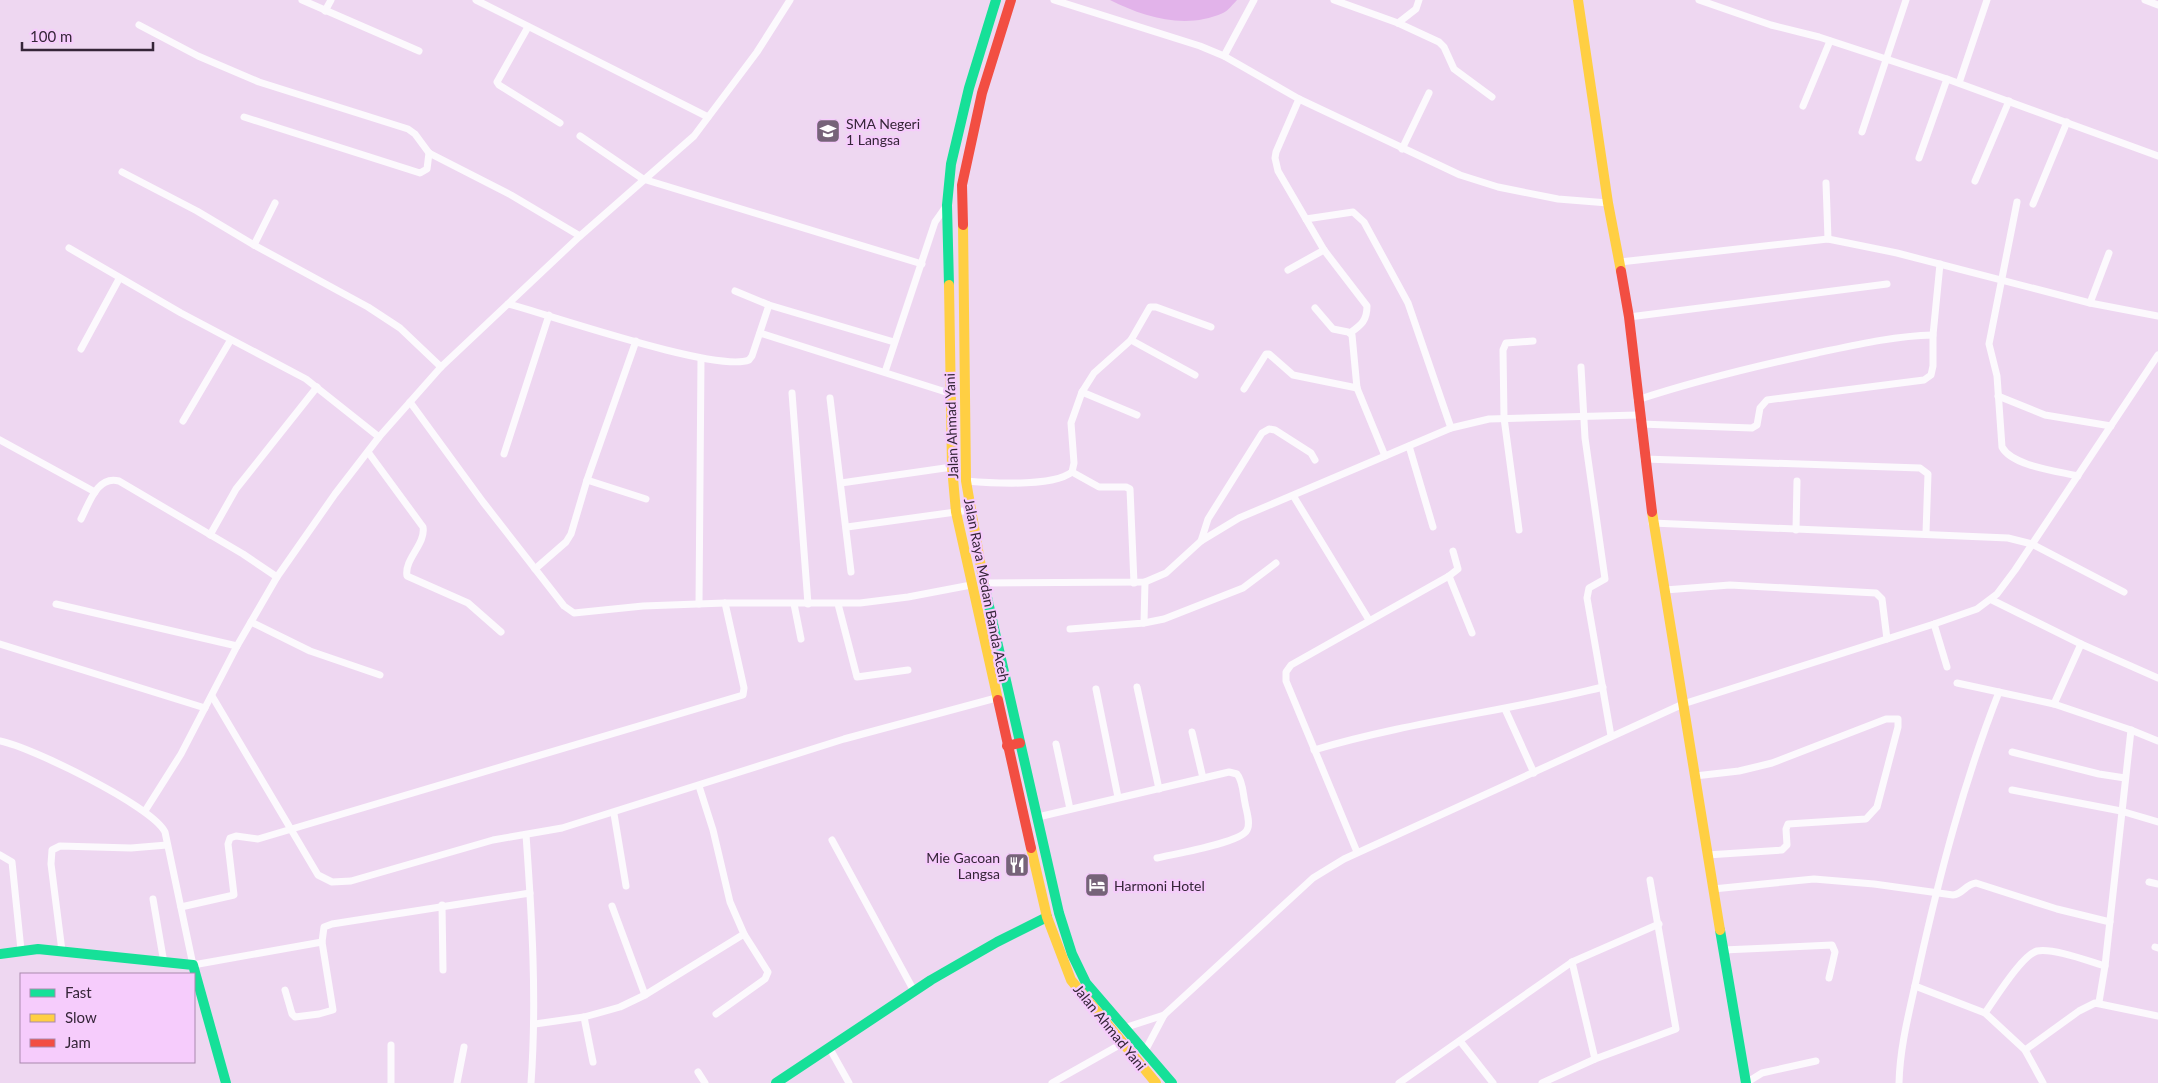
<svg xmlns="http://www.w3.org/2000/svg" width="2158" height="1083" font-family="Lato,sans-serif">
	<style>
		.green { fill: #e2b3ea }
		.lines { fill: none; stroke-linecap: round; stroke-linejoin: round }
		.street { stroke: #fcf9fd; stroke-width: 7 }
		.fast { stroke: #16e098; stroke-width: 10 }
		.slow { stroke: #ffcf43; stroke-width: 10 }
		.jam { stroke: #f24e42; stroke-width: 10 }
		.labels { text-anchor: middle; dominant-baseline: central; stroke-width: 4.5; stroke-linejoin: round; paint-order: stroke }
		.poi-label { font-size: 14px; fill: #352538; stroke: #f6ccfc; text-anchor: start }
		.street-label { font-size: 14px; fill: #352538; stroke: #f6ccfc }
	</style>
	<rect width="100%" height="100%" fill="#eed7f1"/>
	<path class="green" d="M1110,0H1237C1233,4 1228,11 1223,13C1185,30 1144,17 1110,0Z"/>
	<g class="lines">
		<g class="street">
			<path d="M302,0L419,51"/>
			<path d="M476,0L708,117"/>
			<path d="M1054,0L1200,46L1224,56L1299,99L1460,175L1498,187L1558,199L1608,203"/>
			<path d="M1334,0L1398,23L1439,42L1444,47L1454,69L1492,97"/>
			<path d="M1699,0L1771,25L1819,37L1947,79L2158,156"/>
			<path d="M2145,0L2158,5"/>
			<path d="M325,11L331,0"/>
			<path d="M1398,23L1416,9L1419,0"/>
			<path d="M139,25L198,56L259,82L408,129L415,134L429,153L511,195L580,236"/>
			<path d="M528,27L497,82L499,85L560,123"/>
			<path d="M1224,56L1254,0"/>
			<path d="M1959,83L1987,0"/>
			<path d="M1299,99L1276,152L1275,158L1278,171L1324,250L1367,306C1367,321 1361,325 1350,333"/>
			<path d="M1803,106L1830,41"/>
			<path d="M244,117L420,173L427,169L429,153"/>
			<path d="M1862,132L1906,0"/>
			<path d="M580,136L643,179L922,264"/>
			<path d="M1402,149L1429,93"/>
			<path d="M1919,158L1947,79"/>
			<path d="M122,172L197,211L254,245L368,307L400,328L441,367"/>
			<path d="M1975,181L2009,101"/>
			<path d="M1826,183L1828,239"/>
			<path d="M2017,202L1989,344L1997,376L2002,447C2012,466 2057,471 2078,476"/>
			<path d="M2033,204L2067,122"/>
			<path d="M1306,219L1353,212L1364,222L1408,303L1451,428"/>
			<path d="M254,245L275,203"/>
			<path d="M69,248L181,313L306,379L379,437"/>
			<path d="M1620,262L1828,239L1897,253L2090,303L2158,316"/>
			<path d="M1288,270L1324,250"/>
			<path d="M735,291L769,305L894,342"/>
			<path d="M2090,303L2109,253"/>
			<path d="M508,304C550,315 717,373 749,360L752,356L769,305"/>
			<path d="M1315,308L1333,329L1348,332L1352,335L1357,388L1385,456"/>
			<path d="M1629,317L1887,284"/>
			<path d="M760,333L949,393"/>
			<path d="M1131,340L1195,375"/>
			<path d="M81,349L119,279"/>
			<path d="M1581,367L1585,438L1605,579L1589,588L1587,598L1611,736"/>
			<path d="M885,372L935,222L947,205"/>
			<path d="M1244,389L1266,354H1269L1293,375L1357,388"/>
			<path d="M1082,392L1137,415"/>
			<path d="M792,393L808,604"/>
			<path d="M1998,396L2045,415L2111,426"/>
			<path d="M830,398L851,572"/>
			<path d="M1637,400C1695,381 1756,366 1817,353C1855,345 1893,336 1933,335"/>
			<path d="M410,402L483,502L564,606L574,613L643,606L725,603H860L908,597L971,585"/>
			<path d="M183,421L230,341"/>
			<path d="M1640,424L1752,428L1757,425L1760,408L1767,400L1924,380L1931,375L1933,366V335L1940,264"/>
			<path d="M0,440L95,492"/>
			<path d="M1409,446L1433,527"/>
			<path d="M368,452L423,527C426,544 404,559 407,576L468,603L501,632"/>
			<path d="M504,454L549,315"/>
			<path d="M1644,459L1920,468L1928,474L1926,533"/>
			<path d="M1072,472L1099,487H1126L1130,489L1134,583"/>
			<path d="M587,480L646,499"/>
			<path d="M966,481C990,483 1053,487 1072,472L1074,463L1071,423L1082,392L1094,373L1131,340L1150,307H1156L1211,327"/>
			<path d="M841,483L952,467"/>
			<path d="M1294,497L1369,620"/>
			<path d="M81,519C89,504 97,475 119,481L243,554L277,577"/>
			<path d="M1652,523L2008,538L2032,544L2124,592"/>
			<path d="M847,527L970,510"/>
			<path d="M1519,530L1504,418L1503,350L1506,343L1533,341"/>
			<path d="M1796,530L1797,481"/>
			<path d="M210,535L236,489L317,387"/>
			<path d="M1201,541L1208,519L1262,433L1269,429L1275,430L1311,453L1315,460"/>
			<path d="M535,569L566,542L571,534L587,480L636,341"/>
			<path d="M1449,576L1472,633"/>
			<path d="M982,583L1145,582L1166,573L1201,541L1239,518L1451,428L1489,419L1638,415"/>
			<path d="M1665,590L1730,585L1876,593L1882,599L1887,639"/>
			<path d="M1992,600L2081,644L2054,704L2131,730L2158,741"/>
			<path d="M56,604L237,646"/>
			<path d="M699,604L701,359"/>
			<path d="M794,604L801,639"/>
			<path d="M838,604L857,677L908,670"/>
			<path d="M251,622L310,651L380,675"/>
			<path d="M1144,623L1164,619L1243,588L1276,563"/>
			<path d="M1934,624L1947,667"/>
			<path d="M1070,629L1144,623L1145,582"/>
			<path d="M0,644L205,708"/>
			<path d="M2081,644L2158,678"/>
			<path d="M1957,683L2054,704"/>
			<path d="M1137,687L1159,789"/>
			<path d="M1096,689L1118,797"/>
			<path d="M212,696L318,875L332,882L351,881L493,840L562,828L844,739L996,698"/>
			<path d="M1505,709L1534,773"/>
			<path d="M1192,732L1203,778"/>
			<path d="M0,741C31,747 152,806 165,832L193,965L322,942L324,927L332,924L530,893"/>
			<path d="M1056,744L1070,809"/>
			<path d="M1314,750C1408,722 1507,711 1603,687"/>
			<path d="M2012,752L2099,774L2125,778"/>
			<path d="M1695,776L1739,771L1772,763L1886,719H1898V727L1877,807L1866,819L1788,824L1786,829L1787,845L1782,850L1707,855"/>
			<path d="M699,786L713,830L730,902L744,934L768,972L765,979L716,1014"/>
			<path d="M2012,790L2121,811L2158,822"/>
			<path d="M145,811L181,754L237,646L277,577L335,494L379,437L441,367L580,236L694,136L757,52L790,0"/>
			<path d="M614,814L626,886"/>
			<path d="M1038,817L1229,772L1237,774C1243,781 1243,794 1245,803C1246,810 1251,823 1247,830C1241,843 1173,854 1157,858"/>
			<path d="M526,835C532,918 537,1000 531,1083"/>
			<path d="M832,840L914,991"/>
			<path d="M1357,852L1286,681V672L1291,665L1449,576L1458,569L1453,551"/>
			<path d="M0,855L12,862L21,950"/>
			<path d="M2149,882L2158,884"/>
			<path d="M1713,889L1814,879L1874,884L1953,895C1963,894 1966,884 1976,883L2057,909L2110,922"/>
			<path d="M153,899L164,963"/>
			<path d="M442,905L443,970"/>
			<path d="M612,906L645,995"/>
			<path d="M181,907L234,895L228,844L230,838L236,836L258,839L743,695L744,688L725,603"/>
			<path d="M2155,947L2158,948"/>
			<path d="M1723,950L1832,945L1835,952L1829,978"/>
			<path d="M62,951L51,864L52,850L60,846L131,848L167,845"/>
			<path d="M1572,962L1595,1059L1676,1029L1650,880"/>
			<path d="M1915,986L1985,1013L2025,1050L2043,1083"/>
			<path d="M285,990L292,1014L295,1017L319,1014L333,1010L322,942"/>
			<path d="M2099,1002L2105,966L2131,730"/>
			<path d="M1985,1013C1995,999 2022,955 2037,951C2054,948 2088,961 2105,966"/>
			<path d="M584,1017L593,1062"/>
			<path d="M535,1024L584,1017L620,1007L645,995L744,934"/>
			<path d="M1124,1028L1164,1015"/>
			<path d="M1460,1041L1493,1083"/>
			<path d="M391,1045V1083"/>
			<path d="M830,1049L849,1083"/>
			<path d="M2025,1050L2079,1011L2095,1003L2158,1016"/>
			<path d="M1145,1051L1164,1015L1313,878L1344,859L1683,704L1934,624L1977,609L1997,594L2015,570L2158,355"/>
			<path d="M698,1072L705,1083"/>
			<path d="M457,1083L464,1047"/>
			<path d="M1052,1083L1123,1043"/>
			<path d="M1399,1083L1572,962L1659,924"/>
			<path d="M1542,1083L1595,1059"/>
			<path d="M1746,1083L1762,1073L1816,1061"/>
			<path d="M1899,1083C1900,1043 1911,1006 1919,967C1940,873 1964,781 1999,692"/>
		</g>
		<g class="fast">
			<path d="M949,285L947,205L951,164L969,88L996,0"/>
			<path d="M984,584L1059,913L1072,954L1086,983L1172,1083"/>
			<path d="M1720,930L1746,1083"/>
			<path d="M0,954L38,949L193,965L226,1083"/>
			<path d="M776,1083L931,980L997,942L1047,917"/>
		</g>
		<g class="slow">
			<path d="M1578,0L1608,203L1621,271"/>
			<path d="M963,225L966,481L984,584"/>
			<path d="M949,285L952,467L956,512L998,700"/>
			<path d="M1652,512L1720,930"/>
			<path d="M1031,848L1047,917L1071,980L1156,1083"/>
		</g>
		<g class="jam">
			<path d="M963,225L962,185L982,93L1011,0"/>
			<path d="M1621,271L1629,317L1652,512"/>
			<path d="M998,700L1031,848"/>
			<path d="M1007,746L1020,743"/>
		</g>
	</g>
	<defs>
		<symbol id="school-square" viewBox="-11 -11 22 22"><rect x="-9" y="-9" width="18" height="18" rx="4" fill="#766379" stroke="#f6ccfc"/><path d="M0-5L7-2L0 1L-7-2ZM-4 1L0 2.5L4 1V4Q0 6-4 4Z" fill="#fff"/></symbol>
		<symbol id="restaurant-square" viewBox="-11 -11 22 22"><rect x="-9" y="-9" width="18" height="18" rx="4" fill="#766379" stroke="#f6ccfc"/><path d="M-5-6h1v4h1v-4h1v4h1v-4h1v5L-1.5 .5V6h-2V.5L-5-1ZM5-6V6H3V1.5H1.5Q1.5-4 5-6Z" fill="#fff"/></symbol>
		<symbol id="hotel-square" viewBox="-11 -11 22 22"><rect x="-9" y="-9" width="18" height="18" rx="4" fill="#766379" stroke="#f6ccfc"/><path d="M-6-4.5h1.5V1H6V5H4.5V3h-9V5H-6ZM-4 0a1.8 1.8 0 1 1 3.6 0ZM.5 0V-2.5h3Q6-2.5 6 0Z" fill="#fff"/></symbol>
	</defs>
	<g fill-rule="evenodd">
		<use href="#school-square" x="814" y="117" width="28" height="28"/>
		<use href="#restaurant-square" x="1003" y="851" width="28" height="28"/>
		<use href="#hotel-square" x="1083" y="871" width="28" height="28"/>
	</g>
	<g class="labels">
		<g class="poi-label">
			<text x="846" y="123">SMA Negeri<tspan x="846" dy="16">1 Langsa</tspan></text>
			<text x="1000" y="857" text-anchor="end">Mie Gacoan<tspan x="1000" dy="16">Langsa</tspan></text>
			<text x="1114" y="885">Harmoni Hotel</text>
		</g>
		<g class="street-label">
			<text transform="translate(951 426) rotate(-92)">Jalan Ahmad Yani</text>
			<text transform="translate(987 590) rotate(79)">Jalan Raya Medan Banda Aceh</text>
			<text transform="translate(1110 1027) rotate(51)">Jalan Ahmad Yani</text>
		</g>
	</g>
	<rect x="20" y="973" width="175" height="90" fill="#f6ccfc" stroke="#a989ae"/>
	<rect x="30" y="989" width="25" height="8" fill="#16e098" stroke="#a989ae"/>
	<text x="65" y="998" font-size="15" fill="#352538">Fast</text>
	<rect x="30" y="1014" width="25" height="8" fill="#ffcf43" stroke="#a989ae"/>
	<text x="65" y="1023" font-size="15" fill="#352538">Slow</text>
	<rect x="30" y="1039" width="25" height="8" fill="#f24e42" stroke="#a989ae"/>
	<text x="65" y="1048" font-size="15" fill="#352538">Jam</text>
	<path d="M22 42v8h131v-8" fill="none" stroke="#352538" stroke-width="2.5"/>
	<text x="30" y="42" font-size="15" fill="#352538" stroke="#f6ccfc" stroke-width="4" paint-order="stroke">100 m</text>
</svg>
